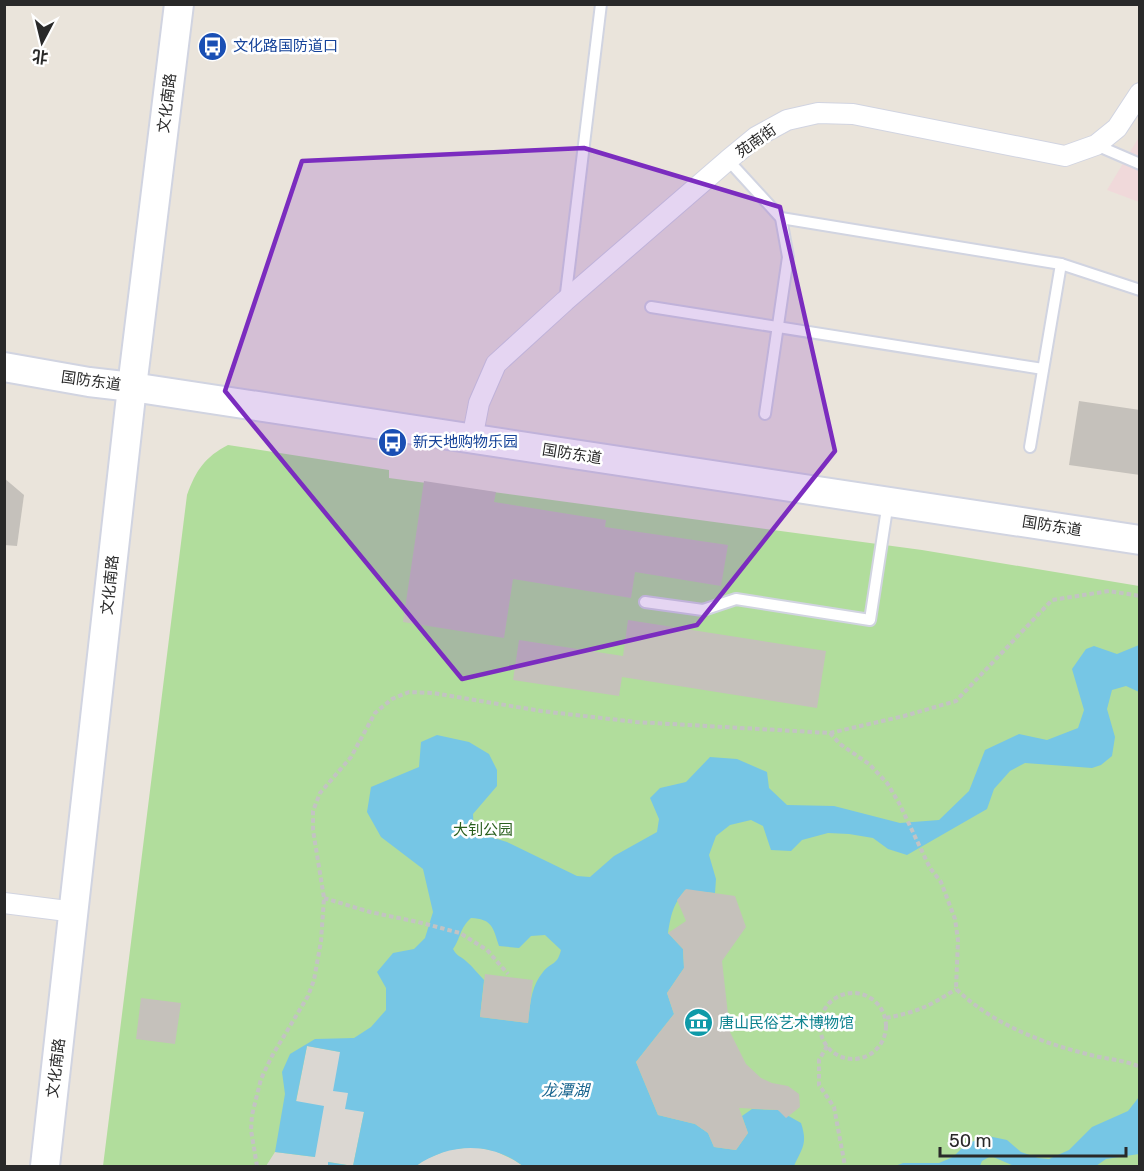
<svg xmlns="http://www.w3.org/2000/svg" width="1144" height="1171" font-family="Rubik,'Noto Sans SC',sans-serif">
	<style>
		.medical { fill: #f0d9da }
		.green { fill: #b1dd9c }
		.plaza { fill: #dbd7d2 }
		.water { fill: #76c6e5; fill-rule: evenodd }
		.building { fill: #c5c1bb }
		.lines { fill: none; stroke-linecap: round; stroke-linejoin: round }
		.lane-casing { stroke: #d1d4e1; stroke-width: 14 }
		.street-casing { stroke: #d1d4e1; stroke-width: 22 }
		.secondary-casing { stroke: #d1d4e1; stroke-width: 32 }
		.path { stroke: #c3c3c3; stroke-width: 4; stroke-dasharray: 4.5 3; stroke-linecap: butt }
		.lane { stroke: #fff; stroke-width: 10 }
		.street { stroke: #fff; stroke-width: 20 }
		.secondary { stroke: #fff; stroke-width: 28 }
		.marked { fill: #7b2cbf; fill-opacity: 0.2; stroke: #7b2cbf; stroke-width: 4.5; stroke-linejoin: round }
		.labels { text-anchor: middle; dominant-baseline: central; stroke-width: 5; stroke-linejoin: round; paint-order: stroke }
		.transit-label { font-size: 15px; fill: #164399; stroke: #fff; text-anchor: start }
		.street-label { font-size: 15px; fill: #292929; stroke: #fff }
		.park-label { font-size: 15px; fill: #2b601f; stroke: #fff }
		.culture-label { font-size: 15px; fill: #0d838f; stroke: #fff; text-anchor: start }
		.water-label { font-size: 16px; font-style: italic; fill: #17648e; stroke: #fff }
	</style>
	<rect width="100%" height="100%" fill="#eae4db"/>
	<path class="medical" d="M1139,137V202L1107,190Z"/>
	<path class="green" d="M228,445L389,470V478L922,550L1139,586V1166H103L187,495C196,470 205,457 228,445Z"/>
	<g class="plaza">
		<path d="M307,1046L340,1052L348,1093L364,1112L353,1166L329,1162L328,1166H266L275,1152L315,1157L296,1102Z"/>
		<path d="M473,1147L495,1151L514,1160L523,1166H416L426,1159L448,1150Z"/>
	</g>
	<g class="water">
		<path d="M1139,645V692L1126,686L1112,690L1107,709L1115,737L1112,756L1101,765L1092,768L1025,763L1010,771L994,789L987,809L907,855L888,849L873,838L849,834L828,833L802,840L791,851L771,850L763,826L751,820L730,825L716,836L709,855L716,879L715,893L685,890C673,905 671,914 668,933L683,949L684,968L667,993L674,1014L636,1062L658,1115L695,1124L708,1133L714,1147L736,1150L748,1133L742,1116L752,1109L778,1110L801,1123C808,1144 802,1148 794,1166H523C490,1141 449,1143 416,1166H328V1162L353,1166L364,1112L345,1109L348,1093L333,1091L340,1052L307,1046L296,1101L324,1106L315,1157L275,1152L285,1094L282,1072L290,1054L315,1039L354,1038L371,1027L386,1010V988L377,972L393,953L414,949L425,938L433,912L423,869L381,837L367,812L371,787L419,767L421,742L437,735L469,742L489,754L497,770V786L473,814L474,832L507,842L577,876L590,877L614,856L657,832L659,819L650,798L660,788L686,782L710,757L737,759L767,772L769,788L787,805L834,806L900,823L939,820L969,791L985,750L1019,734L1047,740L1078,728L1084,710L1072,669L1086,649L1094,646L1117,654ZM471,918C492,919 493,927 499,946L519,948L531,936L545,935L561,950C557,966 552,961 543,972C531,986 530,1005 528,1023L480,1017L484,980C478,974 473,967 467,962C461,956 457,957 453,949C461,938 459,929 471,918Z"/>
		<path d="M1139,1097V1154L1106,1159L1096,1166H1014L991,1156L982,1161L980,1166H895L903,1163H939L953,1157L966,1144L988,1136L1007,1140L1021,1152L1038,1158L1049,1159L1069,1150L1092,1127L1128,1111Z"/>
	</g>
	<g class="building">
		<path d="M1079,401L1140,410V475L1069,465Z"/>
		<path d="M4,478L24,495L17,546L4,545Z"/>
		<path d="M424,481L496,492L494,502L606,520L605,527L728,545L721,586L635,572L631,598L513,579L504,638L403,622Z"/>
		<path d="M628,620L826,651L817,708L622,677L619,696L513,680L519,640L623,656Z"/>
		<path d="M686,889L735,896L746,927L722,961L730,1032L746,1064L761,1078L772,1083L788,1086L799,1094L800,1107L786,1118L778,1110L739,1108L748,1133L736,1150L714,1147L708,1133L695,1124L658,1115L636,1062L674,1014L667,993L684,968L683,949L668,933L686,921L677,900Z"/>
		<path d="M485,974L533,980L528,1023L480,1017Z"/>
		<path d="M141,998L181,1003L175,1044L136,1039Z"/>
	</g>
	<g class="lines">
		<defs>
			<g id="lane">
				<path d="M1096,145L1140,164"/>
				<path d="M728,160L781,218L788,257L765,414"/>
				<path d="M781,218L1061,264L1140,290"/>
				<path d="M565,301L601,4"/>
				<path d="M651,307L1043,369"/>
				<path d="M1030,447L1061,264"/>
				<path d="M645,602L703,610L736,599L870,620L888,502"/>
			</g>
			<g id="street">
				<path d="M472,439L479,403L496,364L565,301L728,160L756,137L787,120L818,113L853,114L1065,156L1096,145L1117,128L1140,93"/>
				<path d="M4,903L75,912"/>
			</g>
			<g id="secondary">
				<path d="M4,367L89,382L132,387L1140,540"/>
				<path d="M45,1166L132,387L179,4"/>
			</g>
		</defs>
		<use href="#lane" class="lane-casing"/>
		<use href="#street" class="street-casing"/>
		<use href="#secondary" class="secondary-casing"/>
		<g class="path">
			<path d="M830,733L840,744L869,764L887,783L899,803L930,868L941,882L955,919L958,940L956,989C993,1024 1041,1043 1091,1055C1106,1059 1125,1060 1140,1067"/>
			<path d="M324,898L370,912L418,922L460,933L487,950L508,974"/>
			<circle cx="853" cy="1026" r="33"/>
			<path d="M886,1018C917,1012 930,1006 956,989"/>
			<path d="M827,1046L819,1060V1085L834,1107L845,1166"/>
			<path d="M257,1166L251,1130L252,1115L261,1079L272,1056L308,996L314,980L321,941L324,898L313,830V811L320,793L351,757L375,713L392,699L409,692L433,693L541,711L636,722L830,733L904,716L956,701L1052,600L1109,591L1140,596"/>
		</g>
		<use href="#lane" class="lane"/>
		<use href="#street" class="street"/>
		<use href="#secondary" class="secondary"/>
	</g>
	<path class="marked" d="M584,148L780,207L835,451L697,625L462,679L225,391L302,161Z"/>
	<defs>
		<symbol id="bus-disc" viewBox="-11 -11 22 22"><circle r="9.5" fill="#1a4fb4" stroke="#fff"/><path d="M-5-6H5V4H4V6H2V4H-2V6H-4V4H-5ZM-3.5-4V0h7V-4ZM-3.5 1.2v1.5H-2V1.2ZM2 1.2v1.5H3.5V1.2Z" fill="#fff"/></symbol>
		<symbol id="museum-disc" viewBox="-11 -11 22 22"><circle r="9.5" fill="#0f9aa8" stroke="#fff"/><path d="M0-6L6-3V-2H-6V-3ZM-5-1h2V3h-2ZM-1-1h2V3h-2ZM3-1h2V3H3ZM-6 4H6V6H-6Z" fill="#fff"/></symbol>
	</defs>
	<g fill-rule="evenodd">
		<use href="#bus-disc" x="196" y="30" width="33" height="33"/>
		<use href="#bus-disc" x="376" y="426" width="33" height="33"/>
		<use href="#museum-disc" x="682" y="1006" width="33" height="33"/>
	</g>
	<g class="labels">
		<g class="transit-label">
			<text x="233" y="46">文化路国防道口</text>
			<text x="413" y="442">新天地购物乐园</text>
		</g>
		<g class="street-label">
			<text transform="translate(167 103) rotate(-83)">文化南路</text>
			<text transform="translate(756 141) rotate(-35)">苑南街</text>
			<text transform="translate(91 381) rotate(8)">国防东道</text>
			<text transform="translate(572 454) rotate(9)">国防东道</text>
			<text transform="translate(1052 526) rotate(9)">国防东道</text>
			<text transform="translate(110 585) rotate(-84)">文化南路</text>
			<text transform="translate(56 1068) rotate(-83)">文化南路</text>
		</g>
		<g class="park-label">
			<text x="483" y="830">大钊公园</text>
		</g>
		<g class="culture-label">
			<text x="719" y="1023">唐山民俗艺术博物馆</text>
		</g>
		<g class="water-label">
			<text x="565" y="1090">龙潭湖</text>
		</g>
	</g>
	<rect width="1144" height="1171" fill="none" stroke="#292929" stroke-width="12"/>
	<g transform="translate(42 42) rotate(187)" stroke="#ffffff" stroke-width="4.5" paint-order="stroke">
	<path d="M0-4.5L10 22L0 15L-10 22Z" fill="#292929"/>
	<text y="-9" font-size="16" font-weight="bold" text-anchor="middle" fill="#292929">北</text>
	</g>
	<path d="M940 1147v9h186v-9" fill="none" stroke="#292929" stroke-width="3"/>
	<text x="949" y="1147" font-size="18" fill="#292929" stroke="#ffffff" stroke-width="4.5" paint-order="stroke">50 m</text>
</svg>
